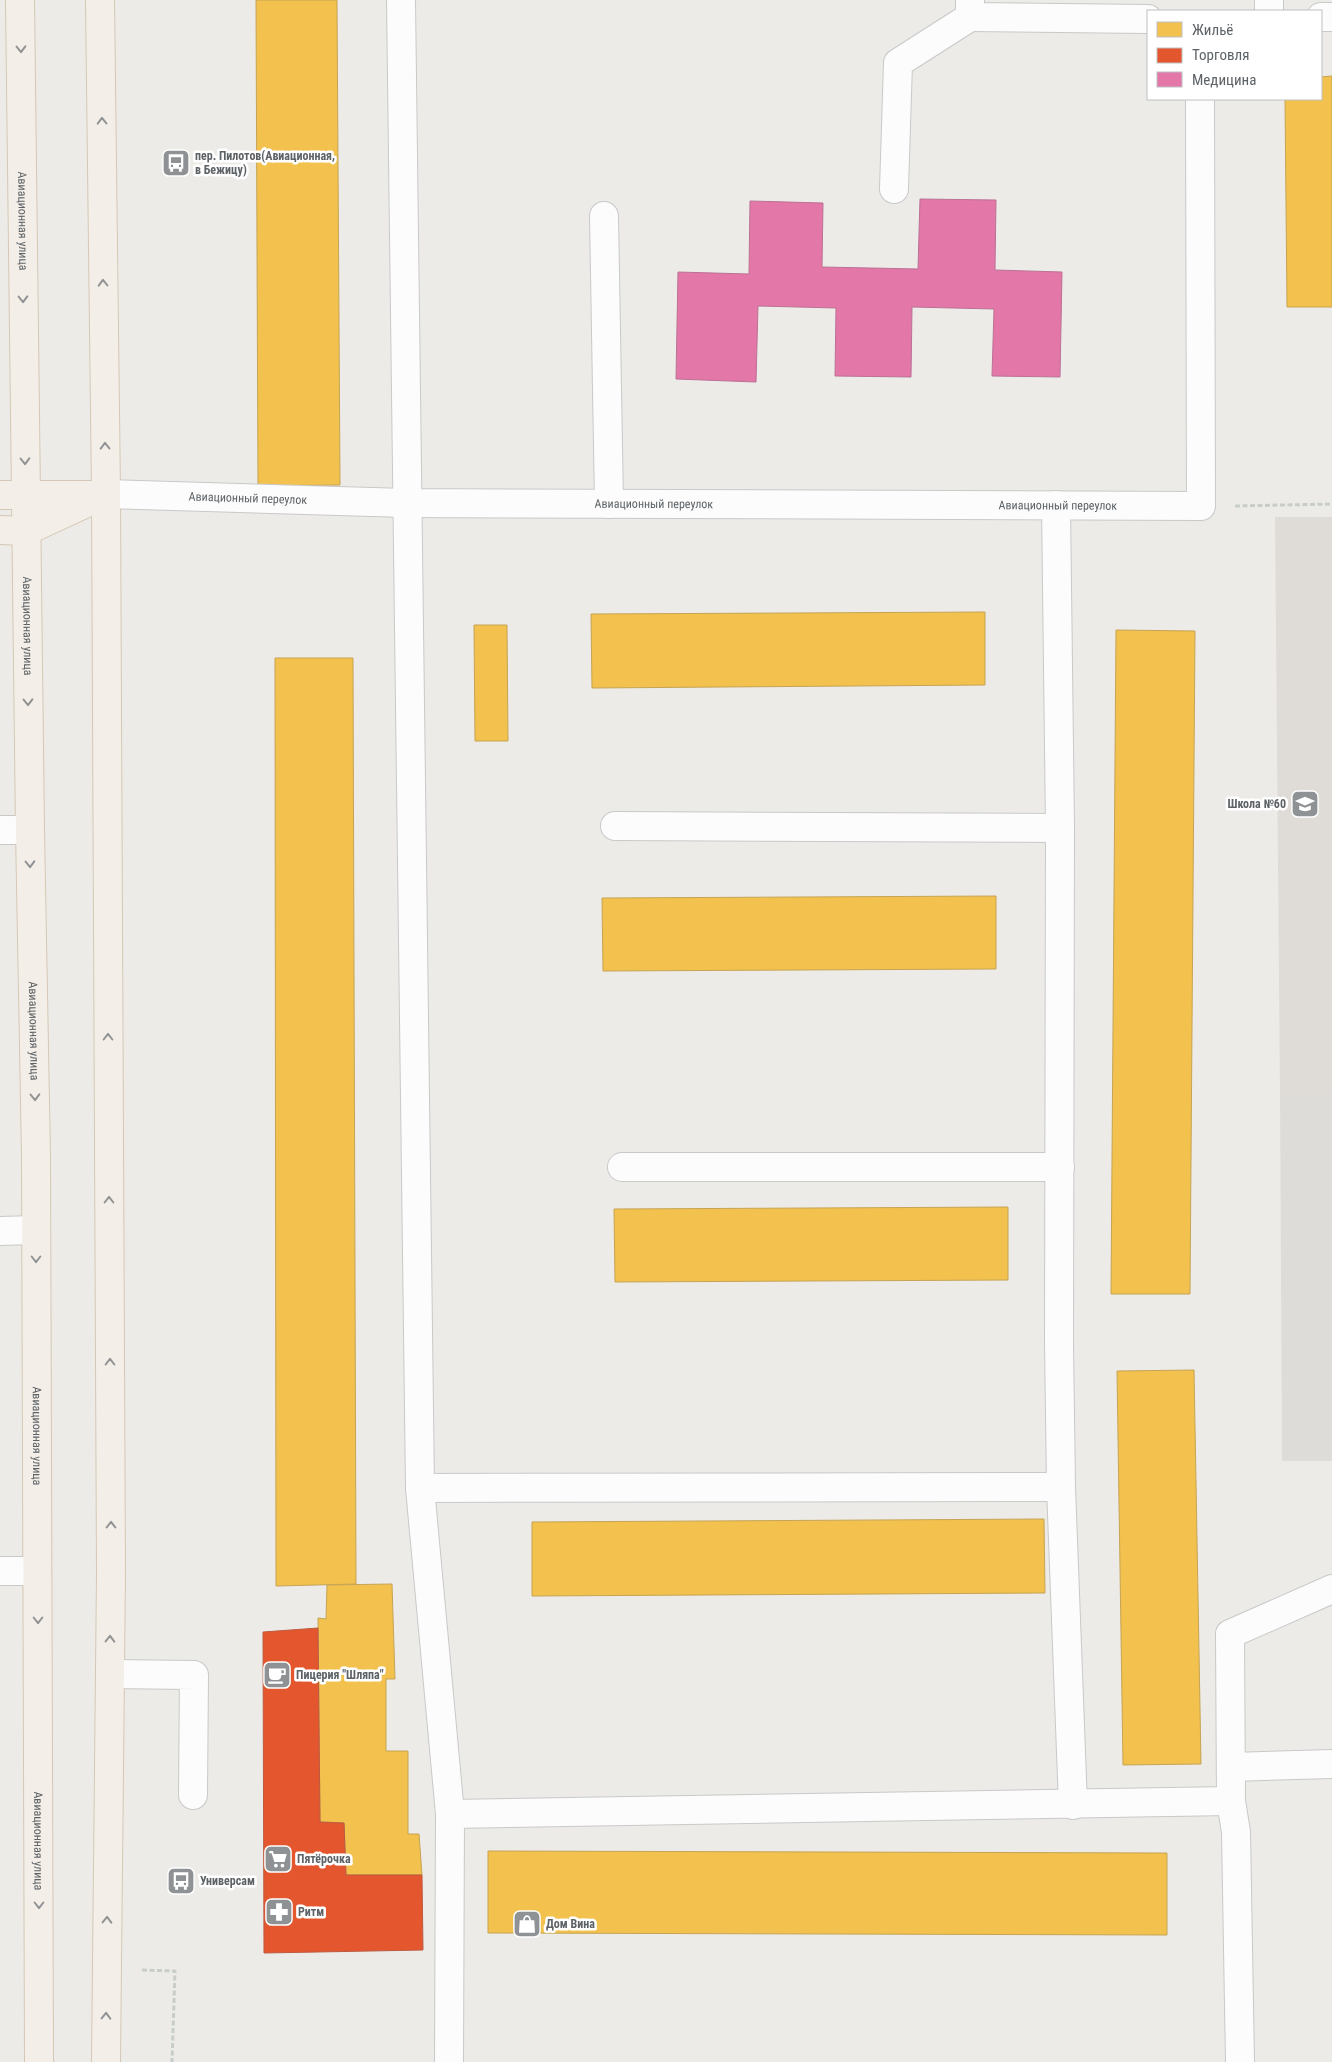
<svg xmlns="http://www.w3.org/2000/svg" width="1332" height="2062" font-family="'Roboto Condensed',sans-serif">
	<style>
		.industrial { fill: #dedcd9 }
		.education { fill: #dfdbd7 }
		.homes { fill: #f2c14e; stroke: #c5a455 }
		.shops { fill: #e4572e; stroke: #bc5a3f }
		.health { fill: #e377a8; stroke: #bb7194 }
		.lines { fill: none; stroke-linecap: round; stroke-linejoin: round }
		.minor-casing { stroke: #c8c9c9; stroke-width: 30 }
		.major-casing { stroke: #d5c7b5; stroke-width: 30 }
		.path { stroke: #c7ceca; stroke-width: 3; stroke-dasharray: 5 2.5; stroke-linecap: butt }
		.minor { stroke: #fcfcfc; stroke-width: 28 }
		.major { stroke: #f3efe8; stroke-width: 28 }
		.oneway { stroke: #929394 }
		.labels { text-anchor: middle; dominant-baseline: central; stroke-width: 5; stroke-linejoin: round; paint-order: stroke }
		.poi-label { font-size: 12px; font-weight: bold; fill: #5d6266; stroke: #fff; text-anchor: start }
		.street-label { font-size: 12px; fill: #5d6266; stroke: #fff }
	</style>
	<rect width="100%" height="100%" fill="#edebe8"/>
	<path class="industrial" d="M1280,1092H1332V1461H1282Z"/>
	<path class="education" d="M1275,517H1332V1092H1280Z"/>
	<g class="homes">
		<path d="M256,0H337L340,485L258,486Z"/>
		<path d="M1332,76V307H1287L1285,99H1321V77Z"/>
		<path d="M985,612V685L592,688L591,614Z"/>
		<path d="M474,625H507L508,741H475Z"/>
		<path d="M1116,630L1195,631L1190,1294H1111Z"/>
		<path d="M275,658H353L356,1584L276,1586Z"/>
		<path d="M996,896V969L603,971L602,898Z"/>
		<path d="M1008,1207V1280L615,1282L614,1209Z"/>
		<path d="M1194,1370L1201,1764L1123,1765L1117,1371Z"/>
		<path d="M1044,1519L1045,1593L532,1596V1522Z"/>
		<path d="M392,1584L395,1679H386V1751H408V1834H419L422,1875H346L344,1823L320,1822L318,1618L326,1619L327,1585Z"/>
		<path d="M488,1851L1167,1853V1935L488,1933Z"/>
	</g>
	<path class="shops" d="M318,1628L320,1822L344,1823L346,1875H422L423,1950L264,1953L263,1632Z"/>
	<path class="health" d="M920,199L996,200L995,270L1062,272L1060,377L992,376L994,309L912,307L911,377L835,376L836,308L758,306L756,382L676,379L678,272L749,274L750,201L823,203L822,267L918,269Z"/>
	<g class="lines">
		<defs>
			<g id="minor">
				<path d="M401,0L420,1488L450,1814L449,2062"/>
				<path d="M970,0V17L1148,19"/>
				<path d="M1269,0V11"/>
				<path d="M1321,17H1332"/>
				<path d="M894,189L898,63L970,17"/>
				<path d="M604,216L609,504"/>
				<path id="s1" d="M106,494L406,503L1201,506L1200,99"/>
				<path d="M1056,505L1060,828L1059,1343L1061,1487L1073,1805"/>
				<path d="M615,826L1060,828"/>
				<path d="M0,830H30"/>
				<path d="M622,1167H1060"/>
				<path d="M0,1231L36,1230"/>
				<path d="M420,1488L1061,1487"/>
				<path d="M0,1571H37"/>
				<path d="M110,1674L194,1675L193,1795"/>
				<path d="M1231,1767L1332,1764"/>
				<path d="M450,1814L1231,1801"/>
				<path d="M1240,2062L1236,1832L1231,1801L1230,1634L1332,1589"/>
			</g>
			<g id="major">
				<path id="s2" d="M20,0L30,830L36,1156L39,2062"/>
				<path d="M100,0L106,494L111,1574L106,2062"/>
				<path d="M0,495H94"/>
				<path d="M0,530L26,531L106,494"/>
			</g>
		</defs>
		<use href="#minor" class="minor-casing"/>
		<use href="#major" class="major-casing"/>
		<g class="path">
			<path d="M1235,506L1332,504"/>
			<path d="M142,1970L175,1971L172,2062"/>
		</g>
		<use href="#minor" class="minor"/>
		<use href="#major" class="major"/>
	</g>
	<defs><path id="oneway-chevron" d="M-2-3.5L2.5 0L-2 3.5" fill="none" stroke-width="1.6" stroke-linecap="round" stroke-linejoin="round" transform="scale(1.25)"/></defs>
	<g class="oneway">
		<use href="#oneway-chevron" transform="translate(21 49) rotate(89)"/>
		<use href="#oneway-chevron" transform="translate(102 121) rotate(-91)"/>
		<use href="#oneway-chevron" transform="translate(103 283) rotate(-91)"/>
		<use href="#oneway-chevron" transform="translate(23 299) rotate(89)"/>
		<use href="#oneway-chevron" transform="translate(105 446) rotate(-91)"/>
		<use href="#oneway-chevron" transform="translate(25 461) rotate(89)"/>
		<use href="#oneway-chevron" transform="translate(28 702) rotate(89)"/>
		<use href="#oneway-chevron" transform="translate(30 864) rotate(89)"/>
		<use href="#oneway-chevron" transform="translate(108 1037) rotate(-90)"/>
		<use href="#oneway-chevron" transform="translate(35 1097) rotate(89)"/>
		<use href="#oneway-chevron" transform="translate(109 1200) rotate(-90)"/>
		<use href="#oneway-chevron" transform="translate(36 1259) rotate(90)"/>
		<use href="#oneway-chevron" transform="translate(110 1362) rotate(-90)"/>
		<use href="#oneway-chevron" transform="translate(111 1525) rotate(-90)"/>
		<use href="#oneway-chevron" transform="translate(38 1620) rotate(90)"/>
		<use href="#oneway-chevron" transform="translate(110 1639) rotate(-89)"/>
		<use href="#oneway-chevron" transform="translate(39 1905) rotate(90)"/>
		<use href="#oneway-chevron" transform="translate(107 1920) rotate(-89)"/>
		<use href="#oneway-chevron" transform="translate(106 2016) rotate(-89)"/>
	</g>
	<defs>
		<symbol id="bus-square" viewBox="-11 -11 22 22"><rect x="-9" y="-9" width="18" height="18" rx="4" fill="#8f9294" stroke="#fff"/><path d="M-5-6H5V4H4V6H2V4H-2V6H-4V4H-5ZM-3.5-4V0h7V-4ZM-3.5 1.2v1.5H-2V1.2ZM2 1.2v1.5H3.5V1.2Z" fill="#fff"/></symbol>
		<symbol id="school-square" viewBox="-11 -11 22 22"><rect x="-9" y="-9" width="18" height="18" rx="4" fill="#8f9294" stroke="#fff"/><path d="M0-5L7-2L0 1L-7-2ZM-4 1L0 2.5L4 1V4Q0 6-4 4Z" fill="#fff"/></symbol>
		<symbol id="cafe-square" viewBox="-11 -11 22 22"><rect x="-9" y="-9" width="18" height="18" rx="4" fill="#8f9294" stroke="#fff"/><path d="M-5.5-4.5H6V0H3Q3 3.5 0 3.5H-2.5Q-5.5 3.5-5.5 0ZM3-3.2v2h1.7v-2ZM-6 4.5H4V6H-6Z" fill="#fff"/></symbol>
		<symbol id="supermarket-square" viewBox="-11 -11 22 22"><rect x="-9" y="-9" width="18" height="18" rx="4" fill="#8f9294" stroke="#fff"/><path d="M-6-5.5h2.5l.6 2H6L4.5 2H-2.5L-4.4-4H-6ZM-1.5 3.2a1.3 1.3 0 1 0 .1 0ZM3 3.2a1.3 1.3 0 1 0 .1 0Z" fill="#fff"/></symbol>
		<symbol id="pharmacy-square" viewBox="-11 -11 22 22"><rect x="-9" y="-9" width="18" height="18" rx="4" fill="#8f9294" stroke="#fff"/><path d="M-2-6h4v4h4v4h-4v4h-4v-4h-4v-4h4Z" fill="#fff"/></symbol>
		<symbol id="shop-square" viewBox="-11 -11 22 22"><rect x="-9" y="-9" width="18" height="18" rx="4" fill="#8f9294" stroke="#fff"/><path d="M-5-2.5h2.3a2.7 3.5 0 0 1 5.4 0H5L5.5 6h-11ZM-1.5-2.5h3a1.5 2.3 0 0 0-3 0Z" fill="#fff"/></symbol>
	</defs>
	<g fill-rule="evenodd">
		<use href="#bus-square" x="160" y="147" width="32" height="32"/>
		<use href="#school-square" x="1289" y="788" width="32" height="32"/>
		<use href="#cafe-square" x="261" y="1659" width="32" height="32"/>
		<use href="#supermarket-square" x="262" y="1843" width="32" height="32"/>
		<use href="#bus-square" x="165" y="1865" width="32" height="32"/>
		<use href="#pharmacy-square" x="263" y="1896" width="32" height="32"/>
		<use href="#shop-square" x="511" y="1908" width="32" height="32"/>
	</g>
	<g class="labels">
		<g class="poi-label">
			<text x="195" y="156">пер. Пилотов(Авиационная,<tspan x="195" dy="14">в Бежицу)</tspan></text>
			<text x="1286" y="804" text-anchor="end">Школа №60</text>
			<text x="296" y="1675">Пицерия "Шляпа"</text>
			<text x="297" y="1859">Пятёрочка</text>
			<text x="200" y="1881">Универсам</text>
			<text x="298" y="1912">Ритм</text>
			<text x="546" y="1924">Дом Вина</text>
		</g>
		<g class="street-label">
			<text stroke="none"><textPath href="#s2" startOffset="221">Авиационная улица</textPath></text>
			<text stroke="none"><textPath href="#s1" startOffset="142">Авиационный переулок</textPath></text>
			<text stroke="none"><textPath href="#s1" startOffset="548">Авиационный переулок</textPath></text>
			<text stroke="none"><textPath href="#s1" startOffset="952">Авиационный переулок</textPath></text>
			<text stroke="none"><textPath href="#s2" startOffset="626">Авиационная улица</textPath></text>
			<text stroke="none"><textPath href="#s2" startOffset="1031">Авиационная улица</textPath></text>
			<text stroke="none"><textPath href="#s2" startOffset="1436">Авиационная улица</textPath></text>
			<text stroke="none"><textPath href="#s2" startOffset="1841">Авиационная улица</textPath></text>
		</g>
	</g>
	<rect x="1147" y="10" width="175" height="90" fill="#ffffff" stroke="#bec0c2"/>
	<rect x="1157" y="22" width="25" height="15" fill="#f2c14e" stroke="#bec0c2"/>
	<text x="1192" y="35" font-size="15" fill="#5d6266">Жильё</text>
	<rect x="1157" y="48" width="25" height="15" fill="#e4572e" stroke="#bec0c2"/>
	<text x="1192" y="60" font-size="15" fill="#5d6266">Торговля</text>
	<rect x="1157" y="72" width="25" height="15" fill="#e377a8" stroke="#bec0c2"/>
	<text x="1192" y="85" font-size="15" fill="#5d6266">Медицина</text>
</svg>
